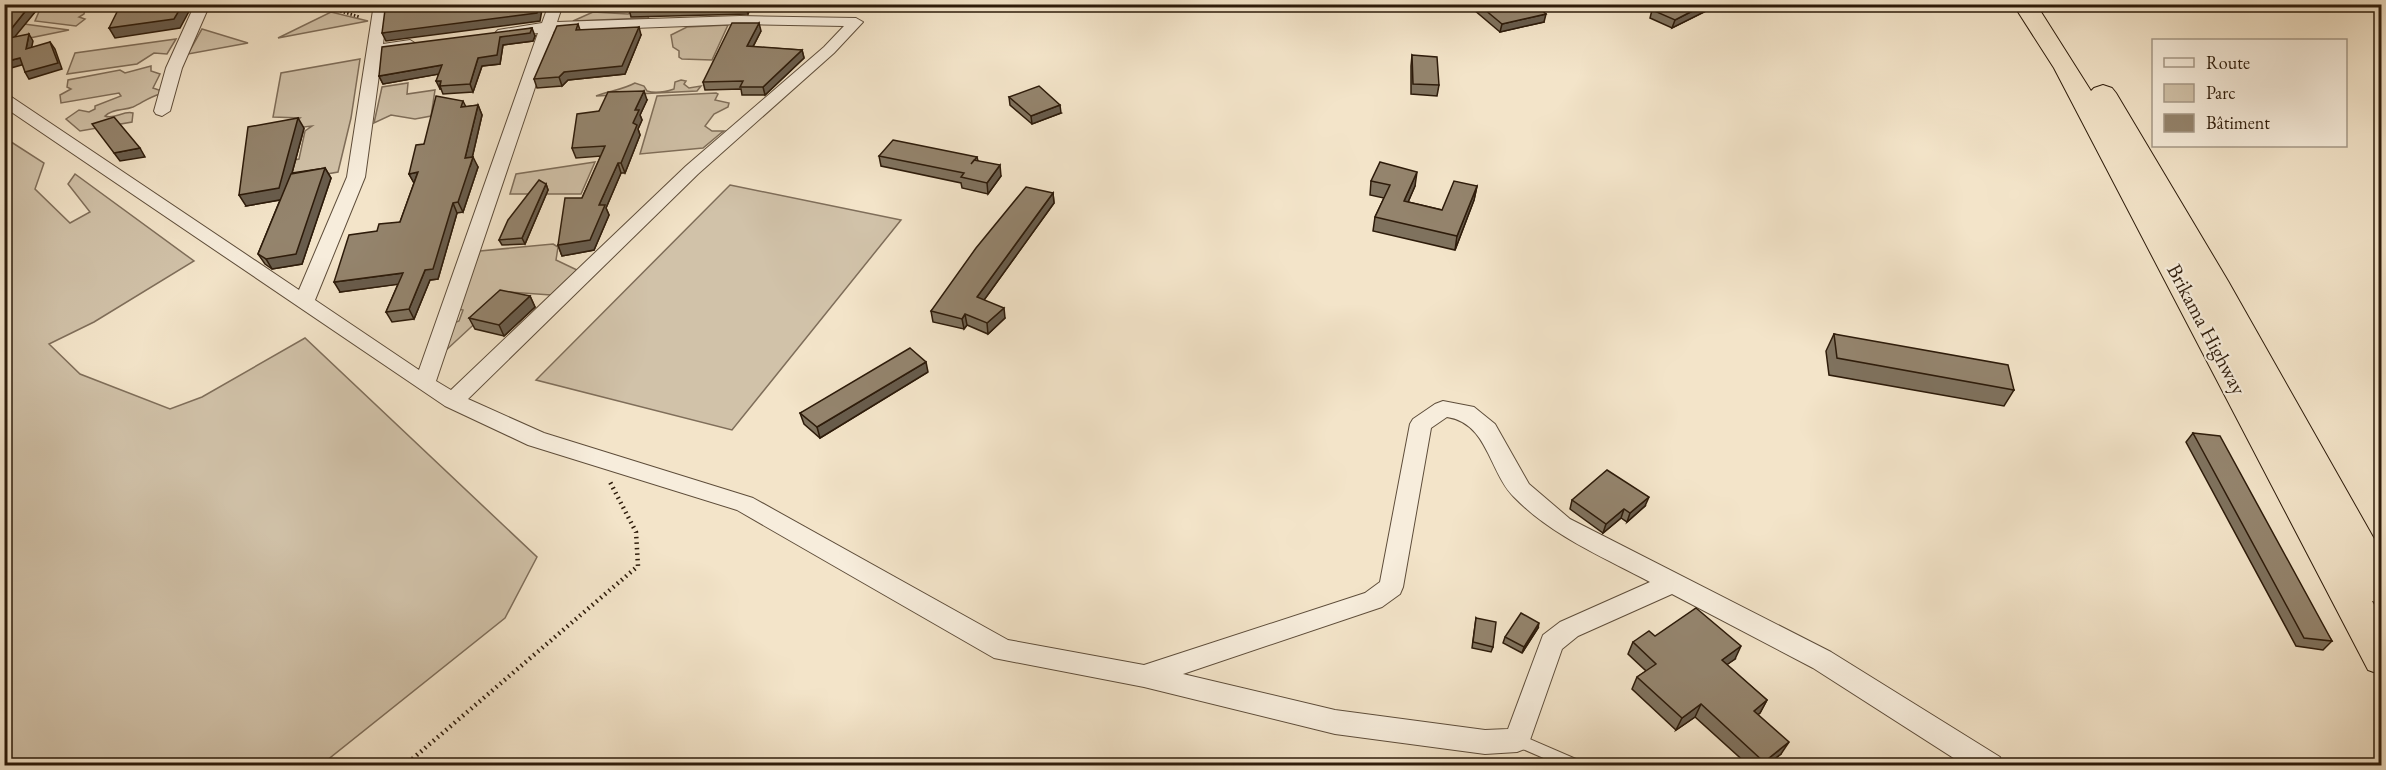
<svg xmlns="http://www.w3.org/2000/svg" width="2386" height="770" font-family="'EB Garamond',serif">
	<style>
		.green { fill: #d1c2a9; stroke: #7f6e5a; stroke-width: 1.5 }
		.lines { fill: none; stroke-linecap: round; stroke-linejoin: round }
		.service-casing { stroke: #5e4d3a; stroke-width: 14 }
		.minor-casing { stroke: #5e4d3a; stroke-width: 2 }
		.trunk-casing { stroke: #2d1b0a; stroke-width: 2 }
		.path-far1 { stroke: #2d1b0a; stroke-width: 3; stroke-dasharray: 1.5 2; stroke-linecap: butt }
		.path { stroke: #2d1b0a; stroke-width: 4.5; stroke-dasharray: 1.5 4; stroke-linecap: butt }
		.service { stroke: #f7eddc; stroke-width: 12 }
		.minor { fill: #f7eddc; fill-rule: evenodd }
		.trunk { fill: #f3e4c9; fill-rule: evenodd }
		.wall { fill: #7f725e; stroke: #2d1b0a; stroke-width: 1.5 }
		.shaded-wall { fill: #685c4c; stroke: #2d1b0a; stroke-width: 1.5 }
		.building { fill: #94846d; stroke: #2d1b0a; stroke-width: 1.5 }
		.labels { text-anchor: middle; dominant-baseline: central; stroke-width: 4.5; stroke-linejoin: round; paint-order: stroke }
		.street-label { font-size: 21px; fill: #2d1b0a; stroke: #f7eddc }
	</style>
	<rect width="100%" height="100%" fill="#f3e4c9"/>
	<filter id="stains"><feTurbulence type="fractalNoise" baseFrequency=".00333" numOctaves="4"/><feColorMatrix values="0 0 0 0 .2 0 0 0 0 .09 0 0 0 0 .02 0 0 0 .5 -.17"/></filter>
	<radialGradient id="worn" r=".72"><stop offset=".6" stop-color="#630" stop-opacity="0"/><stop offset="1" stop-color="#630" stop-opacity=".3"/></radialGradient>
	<g class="green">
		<path d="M69,5H86L84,14L79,17L85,19L76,26L35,21L41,7Z"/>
		<path d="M654,5L648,18L573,21L593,12L628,14Z"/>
		<path d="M331,12L368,21L278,38Z"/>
		<path d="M4,18L24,24L69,30L5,43Z"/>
		<path d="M728,25L712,60L682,59L679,57V51L673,47L671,35L687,27Z"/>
		<path d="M202,29L248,43L188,54Z"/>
		<path d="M176,39L167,54L154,53L137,64L67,74L75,53Z"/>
		<path d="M360,59L351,118L338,172L249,188L262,166L299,159L305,131L312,126L286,129L300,118L273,117L281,73Z"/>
		<path d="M151,66V71L160,74L153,88L159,90L160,94C149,97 142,103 133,107C123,111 114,108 105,116C114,120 124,110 133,113L132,122L80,131L66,119L79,110L89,112L95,109V106L121,96L119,93L61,103L60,95L71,89L67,87L68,80L120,70L125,73Z"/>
		<path d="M681,80L686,81L684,84L689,88L701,86L697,91L596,96C609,91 622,90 635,83L644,86L647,91C656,94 665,92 674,89L675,82Z"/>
		<path d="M408,83L407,94L435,90L431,116L415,119L391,115L374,123L382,87Z"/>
		<path d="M716,93L718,94L715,100L729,103L728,107L714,114L705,126L712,131H724L721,133L703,148L640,154L657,96Z"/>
		<path d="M5,138L44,163L35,189L70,223L90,212L68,184L75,174L194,261L94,322L49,344L80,374L170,409L202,397L305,338L537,557L505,618L321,765H5Z"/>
		<path d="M595,162L581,194H510L516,174Z"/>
		<path d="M730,185L901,220L732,430L536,380Z"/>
		<path d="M553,244L558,247L556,260L577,270L551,295L509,292L443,353L451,324L459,321L463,310L458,309L480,251Z"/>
	</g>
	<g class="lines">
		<defs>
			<path id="service" d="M1517,740L1577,766"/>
			<g id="minor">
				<path d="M195,4H210L182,68L170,111L162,116L156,114L154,111L166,68Z"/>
				<path d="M374,4H388L383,44L410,40L418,45L410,50L382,53L365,177L315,300L419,370L538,33L503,38L498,36L495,33L498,30L542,23L549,4H563L557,22L740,16L856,18L863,22L834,53L698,174L468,399L544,433L753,498L1008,640L1144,665L1365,593L1380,582L1410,424L1413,419L1435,404L1443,401L1474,407L1495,424L1529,484L1570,519L1831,652L2000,757L2003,766H1966L1813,668L1672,594L1578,636L1562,649L1530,740L1527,748L1517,752L1485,754L1335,734L1144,687L994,658L737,510L528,445L445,406L4,107V94L10,96L299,290L347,177ZM740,24L844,26L824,47L686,166L451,390L436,381L554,31ZM1447,417C1488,423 1489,472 1514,497C1552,536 1603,557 1650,582L1560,622L1543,635L1508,729L1485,730L1335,710L1183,674L1382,607L1400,594L1403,587L1431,428Z"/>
			</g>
			<path id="trunk" d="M2013,4H2036L2091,91L2094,88L2103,85L2112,88L2116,93L2228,281L2382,553V604L2372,601L2382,619V675L2368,670L2054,68Z"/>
		</defs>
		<use href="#service" class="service-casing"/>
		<use href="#minor" class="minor-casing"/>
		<use href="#trunk" class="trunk-casing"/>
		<path class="path-far1" d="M317,4L360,17"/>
		<path class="path" d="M404,766L638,566L636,532L610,482"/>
		<use href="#service" class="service"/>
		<use href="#minor" class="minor"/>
		<use href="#trunk" class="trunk"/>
	</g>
	<g class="wall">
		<path d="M752,4L748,14L631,17L629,9Z"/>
		<path d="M1467,4H1536L1544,22L1500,32Z"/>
		<path d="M1714,7L1672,28L1650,18L1652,10Z"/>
		<path d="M578,24L580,30L641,35L625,74L568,80L562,86L537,88L534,79Z"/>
		<path d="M761,31L753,47L802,50L804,58L765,95H742L741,89L705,90L703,82Z"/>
		<path d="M535,36L533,41L503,45L500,64L482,66L473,92L443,94L441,89H440L438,74L383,84L379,76Z"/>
		<path d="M1412,55L1439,85L1437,96L1411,94V66Z"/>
		<path d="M1009,97L1061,113L1032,124L1010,105Z"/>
		<path d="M647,100L640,115L642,120L638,129L640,135L625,173H621L606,208L609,215L594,250L562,256L558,245L582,198L601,156L576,158L572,148L599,111Z"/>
		<path d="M463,101L466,107L478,105L482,115L472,158L478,167L463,212L457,213L438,279L430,280L414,319L392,322L386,312L398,284L340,292L377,231L400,222L414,183L409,174L424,144Z"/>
		<path d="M304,128L292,173L325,168L331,178L302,264L272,269L265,264L258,254L280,200L246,206Z"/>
		<path d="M879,156L977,157L978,161L1001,176L988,194L962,188L961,183L881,166Z"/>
		<path d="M1371,181L1415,186L1408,202L1442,210L1477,186L1474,200L1455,250L1373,231L1375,217L1384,198L1370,195Z"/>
		<path d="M546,184L548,190L525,244L502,245L499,240Z"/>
		<path d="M1053,193L1054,203L984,300L1005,318L988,334L967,325L964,329L933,322L931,311Z"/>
		<path d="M530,296L535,307L504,336L475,329L469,318Z"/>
		<path d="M1834,334L2014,390L2004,406L1829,375L1826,351Z"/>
		<path d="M928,372L820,438L804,424L800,413Z"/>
		<path d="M2193,433L2332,641L2323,650L2296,646L2186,442Z"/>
		<path d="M1572,500L1645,506L1627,522L1621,518L1603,533L1570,509Z"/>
		<path d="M1476,618L1493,647L1491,652L1472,648Z"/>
		<path d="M1538,628L1522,653L1503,643L1505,637Z"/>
		<path d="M1655,636L1735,659L1726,665L1767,700L1760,713L1758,714L1781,754L1767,765H1748L1695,717L1676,730L1632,689L1637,677L1646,671L1628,654L1633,642Z"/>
	</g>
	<g class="shaded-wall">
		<path d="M31,4L36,11L8,45L4,40V38Z"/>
		<path d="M183,4H193L180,28L115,38L109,28Z"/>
		<path d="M539,4H543L540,21L386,41L382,33Z"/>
		<path d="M746,4H752L748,14L745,6Z"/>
		<path d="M1706,4H1715L1714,7L1672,28L1675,20Z"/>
		<path d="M1546,14L1544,22L1500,32L1502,24Z"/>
		<path d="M759,23L761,31L749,54L747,46Z"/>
		<path d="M639,27L641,35L625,74L568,80L562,86L559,77L564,72Z"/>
		<path d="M532,28L535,36L533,41L503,45L500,64L482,66L473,92L470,84L478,58L500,37Z"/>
		<path d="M29,34L33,41L30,55L26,49Z"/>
		<path d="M50,42L55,49L62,69L29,79L25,72Z"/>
		<path d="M802,50L804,58L765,95L763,87Z"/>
		<path d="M20,58L25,64L4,70V62Z"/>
		<path d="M442,65L445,73L383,84L379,76Z"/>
		<path d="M436,81H441L440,86L441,89H440Z"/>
		<path d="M644,91L647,100L640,115L642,120L638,129L640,135L625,173L621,163L633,123L635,110Z"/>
		<path d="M478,105L482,115L470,167L473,157L478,167L463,212L458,202L465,158Z"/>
		<path d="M1060,105L1061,113L1032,124L1031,116Z"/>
		<path d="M298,118L304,128L285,199L246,206L239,195Z"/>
		<path d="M140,148L145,157L120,161L114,153Z"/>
		<path d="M618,163L621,173L606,208L609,215L594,250L562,256L558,245L599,205Z"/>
		<path d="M1000,165L1001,176L988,194L987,183Z"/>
		<path d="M325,168L331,178L302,264L272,269L266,259Z"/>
		<path d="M418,172L414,183L409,174Z"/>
		<path d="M1417,172L1415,186L1402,216L1404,201Z"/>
		<path d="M546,184L548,190L525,244L522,238Z"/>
		<path d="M1477,186L1474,200L1455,250L1457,236Z"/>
		<path d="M1053,193L1054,203L979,307L977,297Z"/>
		<path d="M453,203L457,213L438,279L430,280L414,319L409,309Z"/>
		<path d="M403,273L408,283L340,292L334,282Z"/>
		<path d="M530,296L535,307L504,336L499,325Z"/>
		<path d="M1004,308L1005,318L988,334L987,323Z"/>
		<path d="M965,314L967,325L964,329L962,319Z"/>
		<path d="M926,362L928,372L820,438L817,427Z"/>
		<path d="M1649,497L1645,506L1627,522L1630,513Z"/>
		<path d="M1624,509L1621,518L1603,533L1606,524Z"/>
		<path d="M1539,623L1538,628L1522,653L1524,647Z"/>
		<path d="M1741,646L1735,659L1715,673L1722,660Z"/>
		<path d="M1767,700L1760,713L1747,723L1754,711Z"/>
		<path d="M1701,704L1695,717L1676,730L1682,718Z"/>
		<path d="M1789,742L1781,754L1767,765H1762L1764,762Z"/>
	</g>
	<g class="building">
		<path d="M31,4L4,38V7Z"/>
		<path d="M121,4H183L174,19L109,28Z"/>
		<path d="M426,4H539L537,13L382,33L385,10Z"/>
		<path d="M630,4H746L745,6L629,9Z"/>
		<path d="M1478,4H1536L1546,14L1502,24Z"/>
		<path d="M1662,4H1706L1675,20L1652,10Z"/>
		<path d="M732,23H759L747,46L802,50L763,87H740L743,81L703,82Z"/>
		<path d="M578,24L576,30L639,27L622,66L564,72L559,77L534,79L557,26Z"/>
		<path d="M532,28L530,33L500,37L497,55L478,58L470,84L440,86L441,81H436L442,65L379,76L382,47Z"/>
		<path d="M29,34L26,49L50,42L58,63L25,72L20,58L4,62V39Z"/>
		<path d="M1412,55L1437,57L1439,85L1413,84Z"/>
		<path d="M1039,86L1060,105L1031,116L1009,97Z"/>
		<path d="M644,91L635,110H639L633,123L637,125L621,163H618L599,205H605L590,240L558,245L565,198H582L605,146L572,148L577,114L599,111L608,92Z"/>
		<path d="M436,96L463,101L461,107L478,105L465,158L473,157L458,202L453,203L433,269L425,270L409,309L386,312L403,273L334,282L349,235L377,231L379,224L400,222L418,172L409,174L416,145L424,144Z"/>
		<path d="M114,117L140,148L114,153L92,124Z"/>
		<path d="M298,118L279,188L239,195L248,127Z"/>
		<path d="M893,140L977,157L971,164L974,160L1000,165L987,183L961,177L964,173L879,156Z"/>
		<path d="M1380,162L1417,172L1404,201L1442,210L1454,181L1477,186L1457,236L1375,217L1390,185L1371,181Z"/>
		<path d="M325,168L296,254L266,259L258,254L291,174Z"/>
		<path d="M539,180L546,184L522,238L499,240L508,220Z"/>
		<path d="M1026,187L1053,193L977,297L1004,308L987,323L965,314L962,319L931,311L976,248Z"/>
		<path d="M500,290L530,296L499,325L469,318Z"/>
		<path d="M1834,334L2008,365L2014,390L1837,358Z"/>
		<path d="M910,348L926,362L817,427L800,413Z"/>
		<path d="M2193,433L2220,436L2332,641L2304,638Z"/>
		<path d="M1607,470L1649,497L1630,513L1624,509L1606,524L1572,500Z"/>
		<path d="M1696,608L1741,646L1722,660L1767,700L1754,711L1789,742L1764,762L1701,704L1682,718L1637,677L1656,664L1633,642L1649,631L1655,636Z"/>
		<path d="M1521,613L1539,623L1524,647L1505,637Z"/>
		<path d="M1476,618L1496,622L1493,647L1473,642Z"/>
	</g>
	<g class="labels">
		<g class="street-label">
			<text transform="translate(2207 329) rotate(62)">Brikama Highway</text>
		</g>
	</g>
	<rect width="2386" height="770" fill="none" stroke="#f3e4c9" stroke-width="24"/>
	<rect x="6" y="6" width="2374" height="758" fill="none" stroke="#2d1b0a" stroke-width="3"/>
	<rect x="12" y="12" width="2362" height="746" fill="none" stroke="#2d1b0a" stroke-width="1.5"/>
	<rect x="2152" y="39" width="195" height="108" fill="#f7eddc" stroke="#a69988" stroke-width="1.5"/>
	<rect x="2164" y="58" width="30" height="9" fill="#f7eddc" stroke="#a69988" stroke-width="1.5"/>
	<text x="2206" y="69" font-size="18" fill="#2d1b0a">Route</text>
	<rect x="2164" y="84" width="30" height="18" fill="#d1c2a9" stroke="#a69988" stroke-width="1.5"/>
	<text x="2206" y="99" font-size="18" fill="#2d1b0a">Parc</text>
	<rect x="2164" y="114" width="30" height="18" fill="#94846d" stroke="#a69988" stroke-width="1.5"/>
	<text x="2206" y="129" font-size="18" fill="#2d1b0a">Bâtiment</text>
	<rect width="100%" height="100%" filter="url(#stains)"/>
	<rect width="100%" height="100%" fill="url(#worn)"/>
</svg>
